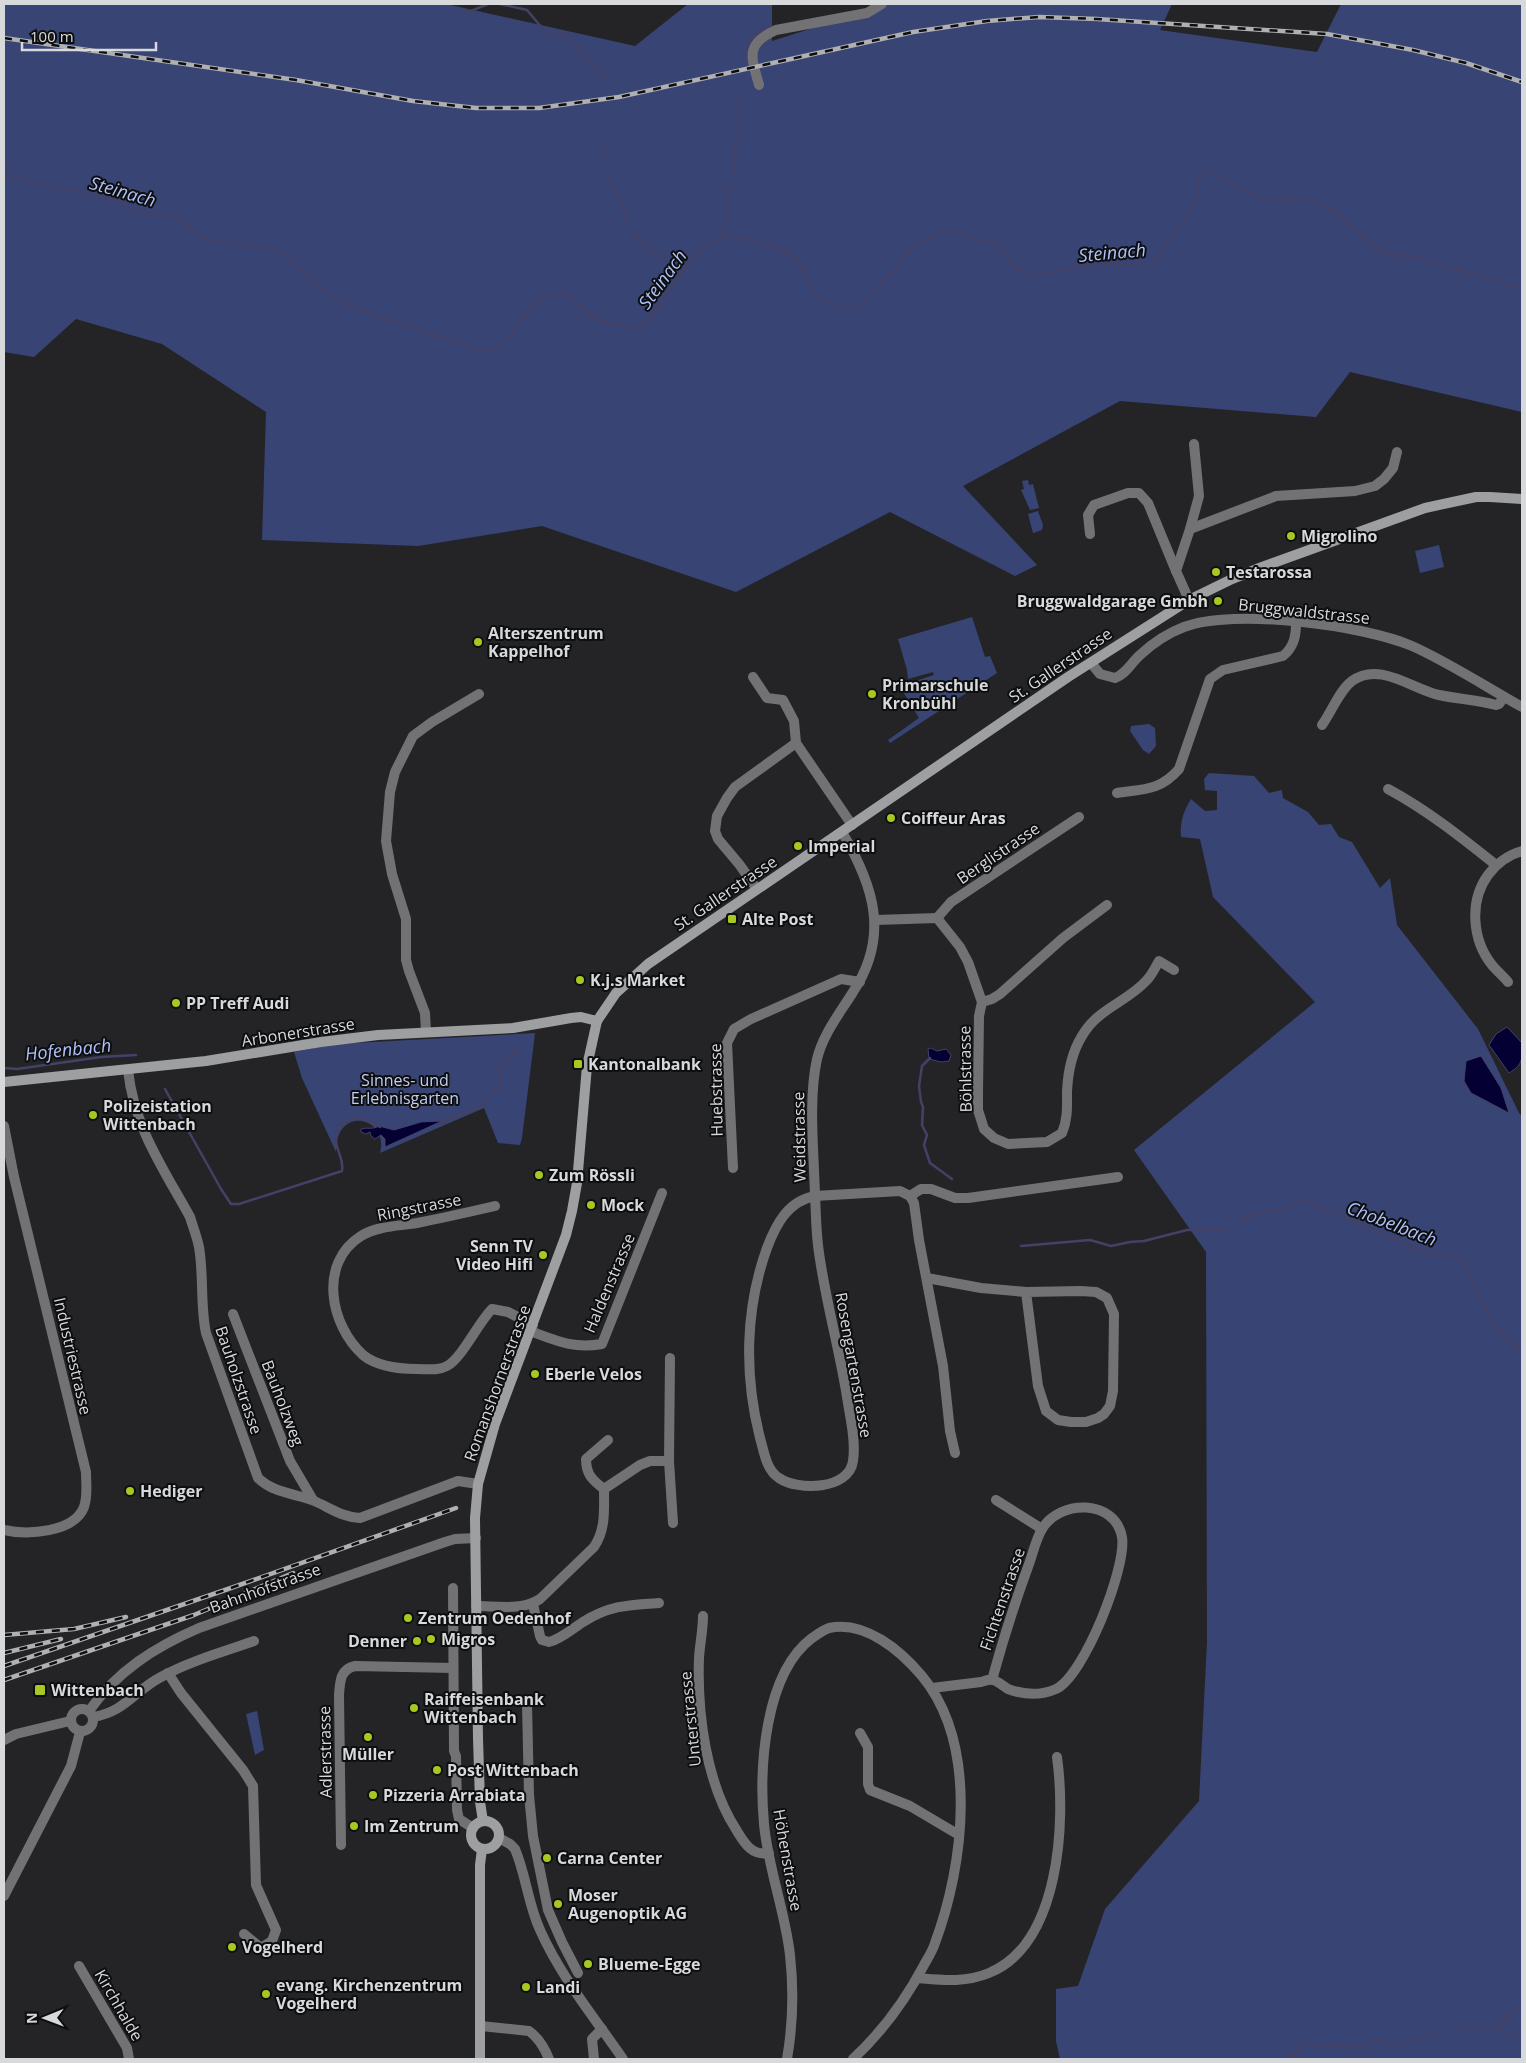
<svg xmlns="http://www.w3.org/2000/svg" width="1526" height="2063" font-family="'Open Sans',sans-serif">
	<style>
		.green { fill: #384474 }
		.water { fill: #040034; stroke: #444166 }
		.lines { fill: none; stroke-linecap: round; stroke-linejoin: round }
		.stream { stroke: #444166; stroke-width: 2.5 }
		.minor { stroke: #727274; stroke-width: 10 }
		.secondary { stroke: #9e9fa1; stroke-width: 10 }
		.rail-casing { stroke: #afb0b1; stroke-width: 4.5 }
		.rail { stroke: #0d0e0f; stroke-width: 2.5; stroke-dasharray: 8; stroke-linecap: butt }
		.poi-dot { fill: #a6c820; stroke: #0d0e0f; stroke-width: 2 }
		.labels { text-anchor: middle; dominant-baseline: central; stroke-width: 4; stroke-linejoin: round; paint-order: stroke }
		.poi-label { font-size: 16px; font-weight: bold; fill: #d8d9da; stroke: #0d0e0f; text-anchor: start }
		.street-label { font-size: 16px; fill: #d8d9da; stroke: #0d0e0f }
		.park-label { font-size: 16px; fill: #c2cdf2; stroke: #0d0e0f }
		.water-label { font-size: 18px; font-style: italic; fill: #b0c1f7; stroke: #0d0e0f }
	</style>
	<rect width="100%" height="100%" fill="#242427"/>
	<g class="green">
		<path d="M4,4H446L635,46L688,4H772V41L876,8L882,4H1172L1160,30L1317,52L1341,4H1522V412L1350,372L1316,417L1120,401L963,486L1037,565L1015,576L890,512L736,592L542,526L418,546L262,540L266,412L162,344L76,319L34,357L4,352Z"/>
		<path d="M1028,480L1029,485L1033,484L1039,508L1030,510L1021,490L1024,489L1022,481Z"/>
		<path d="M1038,511L1043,525L1042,530L1033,533L1028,514Z"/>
		<path d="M1439,545L1444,567L1420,573L1415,551Z"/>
		<path d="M972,617L985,657L990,656L997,673L890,743L888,740L919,718L902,690L903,685L934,675L933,672L908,679L907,670L898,639Z"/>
		<path d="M1149,724L1155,728L1156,746L1149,754L1143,750L1130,731L1131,726Z"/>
		<path d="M1209,773L1254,776L1269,793L1282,790L1283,798L1308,812L1319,825L1331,824L1339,837L1352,842L1380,888L1390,878L1397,925L1478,1029L1519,1113L1522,1116V2059H1060L1056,2041V1989L1078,1986L1105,1909L1199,1801L1207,1642L1206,1252L1134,1150L1315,1002L1213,897L1200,839L1181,837C1180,822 1183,812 1191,799L1205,811L1217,810V791L1205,790L1204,779Z"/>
		<path d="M535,1033L522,1138L520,1145L498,1143L484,1108L380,1153C390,1118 336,1103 336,1152L302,1078L294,1052L336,1044Z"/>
		<path d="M257,1711L264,1750L255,1755L246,1714Z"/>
	</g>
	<g class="water">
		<path d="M1507,1027L1522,1043C1522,1058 1524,1064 1509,1073L1489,1045L1496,1034Z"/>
		<path d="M931,1048L937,1051L946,1049L951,1055L949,1061L941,1062L929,1059L928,1049Z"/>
		<path d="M1481,1056L1501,1088L1509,1113L1471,1093L1464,1081L1466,1061Z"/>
		<path d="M442,1121L385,1147V1139L381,1135L375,1139L371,1136L370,1132L366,1134L361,1132V1129C367,1127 372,1130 379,1126L394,1130L421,1122Z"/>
	</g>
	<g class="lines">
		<g class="stream">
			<path d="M500,4L527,10L548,35L569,36L591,63L605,75L607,84"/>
			<path d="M466,13L488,4"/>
			<path d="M745,52C748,37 758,31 773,27"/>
			<path d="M738,128L741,101"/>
			<path d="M604,158V151"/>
			<path d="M606,168L627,221"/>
			<path d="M4,174L89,195L117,200L134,211L175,217L210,241L278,249L325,293L352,307L483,351C518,348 526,290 560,293C577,294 580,309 593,317C606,325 623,325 638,328L651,317L697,251L716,240L740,238L768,245L797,259L817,295L836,308L856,309L897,267L912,247L944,229L999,246L1017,269L1035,276L1085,265L1153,264L1196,202L1199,180L1209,170L1260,199L1312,200L1331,209L1383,253L1418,258L1522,288"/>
			<path d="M732,175L737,138"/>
			<path d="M726,217L730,186"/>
			<path d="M633,232L642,244L664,258"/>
			<path d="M723,239L724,227"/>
			<path d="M675,265L682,273"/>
			<path d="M930,1058L922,1066L919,1086L921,1102L923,1107L922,1125L927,1135L924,1145L930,1163L952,1179"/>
			<path d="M4,1068L17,1069L101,1057L136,1055"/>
			<path d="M165,1089L221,1189L231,1204H239L342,1171C344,1158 337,1153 336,1141C334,1113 364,1115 380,1127"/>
			<path d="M441,1122L482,1107L486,1098L501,1087C502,1081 500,1077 499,1071C499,1059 514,1056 521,1048"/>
			<path d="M1238,1221L1267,1210L1285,1211L1302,1199L1420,1251L1462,1259C1477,1295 1489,1329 1522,1352"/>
			<path d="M1021,1246L1090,1240L1111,1246L1130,1242L1144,1241L1187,1230H1225"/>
			<path d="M1451,2028L1499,2029L1507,2036L1522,2034"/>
			<path d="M1499,2028L1511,2010L1522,2007"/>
			<path d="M1289,2059L1304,2045H1332L1360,2048L1379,2039L1391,2045L1439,2035"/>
		</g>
		<g class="minor">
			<path d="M759,85C751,56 745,44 776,30L867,13L882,4"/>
			<path d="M1190,529L1199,496L1194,444"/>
			<path d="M1090,534L1088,515L1094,505L1128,493H1139L1148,503L1176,571"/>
			<path d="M1189,600L1176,571L1190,529L1276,496L1355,491L1375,486L1384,479L1393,468L1397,452"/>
			<path d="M1091,663L1100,674L1115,678C1126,674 1131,663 1140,655C1153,643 1168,633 1184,627C1234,608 1363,625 1412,646C1450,663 1486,687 1522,707"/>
			<path d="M753,677L767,698L783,700L794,721L796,743L852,825"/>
			<path d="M1322,725C1332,711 1339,691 1352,681C1379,661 1412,689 1439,695C1458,699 1477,700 1496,705L1499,704L1504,697"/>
			<path d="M1388,789C1427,810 1461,837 1496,865"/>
			<path d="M1117,793C1143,789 1160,791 1179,769L1210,679L1223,670L1283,656C1294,647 1296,636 1296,623"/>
			<path d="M842,832C874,886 890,936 853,992C840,1013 823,1034 817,1059C808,1100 814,1153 815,1196L900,1191L910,1196L914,1203L919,1240L943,1366L950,1431L955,1453"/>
			<path d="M757,889L739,864L718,839L715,831L717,816L727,798L735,787L796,743"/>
			<path d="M937,918L951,902L1079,817"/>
			<path d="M876,920L937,918L960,947L968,962L982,1002L979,1016L978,1092V1110L984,1129L994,1138L1008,1144L1047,1142L1062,1133C1068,1119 1067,1106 1067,1091C1068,1072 1072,1052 1082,1036C1097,1009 1127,1002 1146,981C1152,975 1155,968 1159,961L1174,970"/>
			<path d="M1508,982C1503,976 1497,971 1492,965C1472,940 1469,901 1488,875C1497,863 1508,855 1522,851"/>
			<path d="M982,1002L992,999L1000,994L1063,938L1107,905"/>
			<path d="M426,1032L425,1013L409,971L406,960V919L392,874L386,841L390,792L395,772L413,736L432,722L479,694"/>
			<path d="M128,1070C134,1127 163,1168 190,1217C193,1227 197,1237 199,1247C204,1276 200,1305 206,1333L258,1478C274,1493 292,1493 312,1500C329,1507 341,1517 360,1518L458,1481L478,1484"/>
			<path d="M4,1126L14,1177L86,1472C86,1483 88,1496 84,1507C74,1533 27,1535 4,1530"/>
			<path d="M733,1168L727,1043L734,1029L751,1019L841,979L860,982"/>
			<path d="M815,1196C816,1212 816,1229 818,1245C824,1296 839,1346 847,1397C850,1417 856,1441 853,1461C849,1490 798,1491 779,1478C766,1470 764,1451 760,1438C744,1375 745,1309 767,1248C776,1224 788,1201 815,1196Z"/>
			<path d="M910,1196L921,1189H931L955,1198H968L1118,1177"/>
			<path d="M495,1206C469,1212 443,1218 417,1223C399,1226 377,1226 361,1236C318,1263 330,1325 363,1355C378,1367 399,1369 417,1369C427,1369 438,1371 447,1366C462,1358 478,1323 492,1309L508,1312L533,1325"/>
			<path d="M927,1278L981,1288L1026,1292L1081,1291L1096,1292L1107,1298L1114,1314L1113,1391L1110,1406L1104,1414L1098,1418L1086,1422H1071L1058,1420L1046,1411L1038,1386L1026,1292"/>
			<path d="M233,1314L290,1461L313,1500"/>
			<path d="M530,1331C557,1341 573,1349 602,1344L662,1193"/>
			<path d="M670,1358L669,1461L673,1523"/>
			<path d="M604,1489C592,1480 586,1474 586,1459L608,1440"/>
			<path d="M996,1500L1042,1529"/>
			<path d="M453,1588L454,1751L456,1756L457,1810L459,1819L473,1828"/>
			<path d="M533,1604L540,1636L542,1640L549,1642C561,1639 572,1629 583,1622C610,1605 629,1605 659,1603"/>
			<path d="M476,1606C496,1606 522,1611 540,1599L594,1547C606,1529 604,1510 604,1489L640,1465L650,1461H669"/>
			<path d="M703,1616C703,1630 700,1643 699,1658C697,1713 706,1784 737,1831C745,1844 752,1856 769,1853"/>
			<path d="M168,1673L181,1693L243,1770L253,1786L256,1885L276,1930L272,1941L261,1948L244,1934"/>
			<path d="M932,1688C948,1686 964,1684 981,1682C984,1681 989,1679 992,1680C997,1680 1003,1686 1008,1689C1024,1695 1040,1696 1056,1689C1084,1676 1127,1567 1122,1537C1115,1499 1060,1499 1042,1529C1036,1539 1033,1553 1029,1564C1015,1602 1003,1640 992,1680"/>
			<path d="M527,1704L529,1795L533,1836L548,1910L562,1942L578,1973"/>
			<circle cx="82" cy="1720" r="11"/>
			<path d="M89,1711C117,1671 155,1647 199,1628L445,1542L455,1539L476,1538"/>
			<path d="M93,1717C125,1712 134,1691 161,1677C190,1661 223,1652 254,1641"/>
			<path d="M860,1733L868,1747V1784L870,1790L910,1806L959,1835"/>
			<path d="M4,1740L16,1734L70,1721"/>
			<path d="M499,1838L510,1844L515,1849C526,1875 528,1904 540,1930C561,1977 594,2017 623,2059"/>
			<path d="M341,1845L339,1695C340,1682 340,1669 355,1666L453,1668"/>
			<path d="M4,1896L71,1766L80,1732"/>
			<path d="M79,1966L127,2048L129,2059"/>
			<path d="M917,1978C942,1980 965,1983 989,1973C1060,1944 1066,1822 1057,1757"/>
			<path d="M481,2026L529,2031C539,2038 545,2049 549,2059"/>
			<path d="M594,2059L592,2039L602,2029"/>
			<path d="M787,2059C793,2024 794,1991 790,1955C785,1911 768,1868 764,1824C759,1769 764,1674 812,1638C818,1634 823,1630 829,1628C865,1620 901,1651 922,1676C979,1745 964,1865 935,1943C933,1950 928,1958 924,1965C905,2001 883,2031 853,2059"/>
		</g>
		<g class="secondary">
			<path d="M4,1082L206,1061L321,1042L378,1035L513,1028L571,1018L581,1017L597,1021"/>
			<circle cx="485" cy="1835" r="14"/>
			<path d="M483,1821L480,1802L478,1738L475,1518L478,1484L495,1424L566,1235L572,1211L577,1183L587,1066L597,1021L616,993L648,964L1068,677L1189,600L1232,579L1262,567L1425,508L1476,497H1490L1522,499"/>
			<path d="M480,2059V1865L482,1849"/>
		</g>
		<defs>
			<g id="rail">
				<path d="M4,38L296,80L413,101L476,108H539L619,97L913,32L987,21L1039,17L1097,19L1327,34L1413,50L1466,63L1522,82"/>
				<path d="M4,1635L74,1629L126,1617"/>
				<path d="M4,1653L61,1639"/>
				<path d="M4,1666L228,1589L456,1508"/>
				<path d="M4,1680L194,1615L293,1573"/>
			</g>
		</defs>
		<use href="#rail" class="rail-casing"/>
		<use href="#rail" class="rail"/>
	</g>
	<g class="poi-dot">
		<circle cx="1291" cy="536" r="5"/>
		<circle cx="1216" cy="572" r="5"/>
		<circle cx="1218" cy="601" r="5"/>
		<circle cx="478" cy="642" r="5"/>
		<circle cx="872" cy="694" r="5"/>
		<circle cx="891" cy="818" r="5"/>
		<circle cx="798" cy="846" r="5"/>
		<rect x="727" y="914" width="10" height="10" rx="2.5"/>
		<circle cx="580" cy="980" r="5"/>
		<circle cx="176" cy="1003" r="5"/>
		<rect x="573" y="1059" width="10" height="10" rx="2.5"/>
		<circle cx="93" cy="1115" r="5"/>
		<circle cx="539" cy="1175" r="5"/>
		<circle cx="591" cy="1205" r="5"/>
		<circle cx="543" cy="1255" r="5"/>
		<circle cx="535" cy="1374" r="5"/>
		<circle cx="130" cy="1491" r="5"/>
		<circle cx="408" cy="1618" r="5"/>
		<circle cx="431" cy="1639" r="5"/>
		<circle cx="417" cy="1641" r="5"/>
		<rect x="34" y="1684" width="12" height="12" rx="2.5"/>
		<circle cx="414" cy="1708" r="5"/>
		<circle cx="368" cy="1737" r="5"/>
		<circle cx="437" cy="1770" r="5"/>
		<circle cx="373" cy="1795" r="5"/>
		<circle cx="354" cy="1826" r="5"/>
		<circle cx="547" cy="1858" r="5"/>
		<circle cx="558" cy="1904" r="5"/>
		<circle cx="232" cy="1947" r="5"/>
		<circle cx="588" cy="1964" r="5"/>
		<circle cx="526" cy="1987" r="5"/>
		<circle cx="266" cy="1994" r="5"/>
	</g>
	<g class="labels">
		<g class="poi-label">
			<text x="1301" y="536">Migrolino</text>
			<text x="1226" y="572">Testarossa</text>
			<text x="1208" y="601" text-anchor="end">Bruggwaldgarage Gmbh</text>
			<text x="488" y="633">Alterszentrum<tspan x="488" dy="18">Kappelhof</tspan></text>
			<text x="882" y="685">Primarschule<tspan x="882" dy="18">Kronbühl</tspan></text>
			<text x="901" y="818">Coiffeur Aras</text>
			<text x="808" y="846">Imperial</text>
			<text x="742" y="919">Alte Post</text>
			<text x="590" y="980">K.j.s Market</text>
			<text x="186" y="1003">PP Treff Audi</text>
			<text x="588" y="1064">Kantonalbank</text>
			<text x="103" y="1106">Polizeistation<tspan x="103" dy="18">Wittenbach</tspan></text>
			<text x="549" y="1175">Zum Rössli</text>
			<text x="601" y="1205">Mock</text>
			<text x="533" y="1246" text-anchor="end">Senn TV<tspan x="533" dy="18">Video Hifi</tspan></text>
			<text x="545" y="1374">Eberle Velos</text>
			<text x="140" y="1491">Hediger</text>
			<text x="418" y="1618">Zentrum Oedenhof</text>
			<text x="441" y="1639">Migros</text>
			<text x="407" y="1641" text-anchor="end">Denner</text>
			<text x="51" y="1690">Wittenbach</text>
			<text x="424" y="1699">Raiffeisenbank<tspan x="424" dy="18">Wittenbach</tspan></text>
			<text x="368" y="1754" text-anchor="middle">Müller</text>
			<text x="447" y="1770">Post Wittenbach</text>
			<text x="383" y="1795">Pizzeria Arrabiata</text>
			<text x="364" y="1826">Im Zentrum</text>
			<text x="557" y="1858">Carna Center</text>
			<text x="568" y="1895">Moser<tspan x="568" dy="18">Augenoptik AG</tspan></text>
			<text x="242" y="1947">Vogelherd</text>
			<text x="598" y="1964">Blueme-Egge</text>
			<text x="276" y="1985">evang. Kirchenzentrum<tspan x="276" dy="18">Vogelherd</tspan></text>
			<text x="536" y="1987">Landi</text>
		</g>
		<g class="street-label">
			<text transform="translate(1304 611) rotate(6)">Bruggwaldstrasse</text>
			<text transform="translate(1060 665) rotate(-34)">St. Gallerstrasse</text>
			<text transform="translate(998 853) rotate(-34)">Berglistrasse</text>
			<text transform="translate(725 893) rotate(-34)">St. Gallerstrasse</text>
			<text transform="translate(298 1032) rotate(-9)">Arbonerstrasse</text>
			<text transform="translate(965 1069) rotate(-91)">Böhlstrasse</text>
			<text transform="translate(716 1090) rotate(-91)">Huebstrasse</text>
			<text transform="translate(799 1137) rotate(-91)">Weidstrasse</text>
			<text transform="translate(419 1207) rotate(-11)">Ringstrasse</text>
			<text transform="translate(609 1283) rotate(-67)">Haldenstrasse</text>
			<text transform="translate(73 1356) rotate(77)">Industriestrasse</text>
			<text transform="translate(854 1365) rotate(80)">Rosengartenstrasse</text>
			<text transform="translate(239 1380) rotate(71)">Bauholzstrasse</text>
			<text transform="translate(497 1383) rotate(-70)">Romanshornerstrasse</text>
			<text transform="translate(283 1403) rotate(69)">Bauholzweg</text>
			<text transform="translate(265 1588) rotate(-20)">Bahnhofstrasse</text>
			<text transform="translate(1002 1599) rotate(-71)">Fichtenstrasse</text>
			<text transform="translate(690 1719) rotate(-96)">Unterstrasse</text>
			<text transform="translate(325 1752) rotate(-91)">Adlerstrasse</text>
			<text transform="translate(788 1860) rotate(80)">Höhenstrasse</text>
			<text transform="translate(119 2005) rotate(60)">Kirchhalde</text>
		</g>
		<g class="park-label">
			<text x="405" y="1080">Sinnes- und<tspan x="405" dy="18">Erlebnisgarten</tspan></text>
		</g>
		<g class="water-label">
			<text transform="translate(123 191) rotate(16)">Steinach</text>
			<text transform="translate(1112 252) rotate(-5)">Steinach</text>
			<text transform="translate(662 279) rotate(-54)">Steinach</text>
			<text transform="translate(68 1049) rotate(-6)">Hofenbach</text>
			<text transform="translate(1392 1223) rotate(21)">Chobelbach</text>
		</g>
	</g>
	<rect width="1526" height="2063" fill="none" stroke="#d8d9da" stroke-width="10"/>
	<g transform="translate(45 2018) rotate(269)" stroke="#0d0e0f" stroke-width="4" paint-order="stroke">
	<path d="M0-4L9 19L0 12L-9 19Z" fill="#d8d9da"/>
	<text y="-8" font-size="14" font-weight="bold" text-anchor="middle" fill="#d8d9da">N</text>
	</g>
	<path d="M22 42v8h134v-8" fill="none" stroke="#d8d9da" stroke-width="2.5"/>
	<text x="30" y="42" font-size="15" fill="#d8d9da" stroke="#0d0e0f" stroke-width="4" paint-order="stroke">100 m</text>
</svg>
